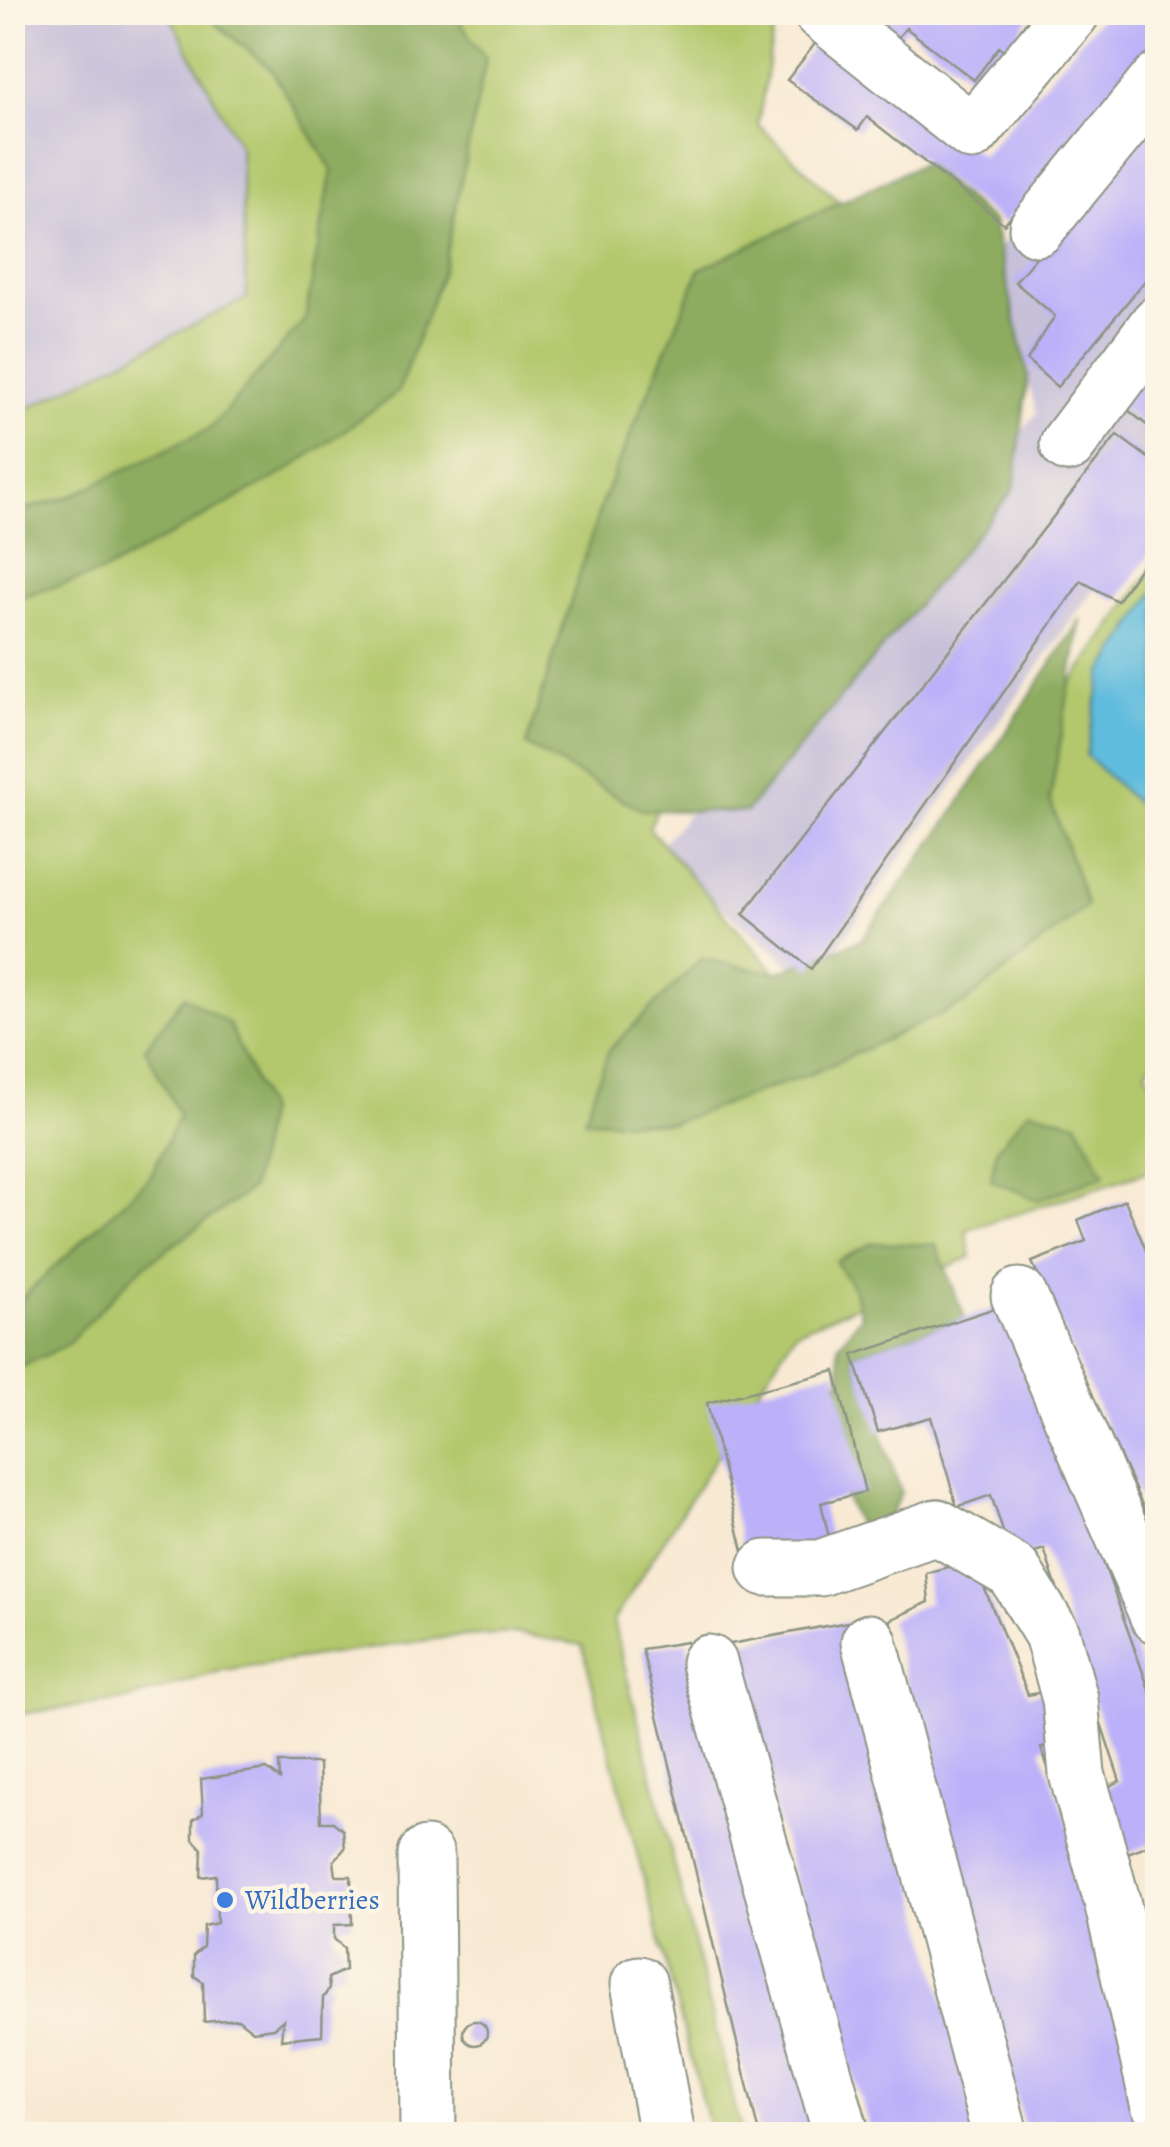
<svg xmlns="http://www.w3.org/2000/svg" width="1170" height="2147" font-family="Alegreya,serif">
	<style>
		.industrial { fill: #c7c0d9 }
		.green { fill: #b3c86d; stroke: #698250; stroke-width: 2.5 }
		.forest { fill: #8eac60; stroke: #56744a; stroke-width: 2.5 }
		.water { fill: #60bcdd; stroke: #407c88; stroke-width: 2.5 }
		.building { fill: #bbb0f9 }
		.lines { fill: none; stroke-linecap: round; stroke-linejoin: round }
		.minor-casing { stroke: #8c9384; stroke-width: 59 }
		.minor { stroke: #fff; stroke-width: 55 }
		.shop-dot { fill: #3f7fe0; stroke: #fcf5e5; stroke-width: 4 }
		.labels { text-anchor: middle; dominant-baseline: central; stroke-width: 9; stroke-linejoin: round; paint-order: stroke }
		.shop-label { font-size: 28px; fill: #366cbe; stroke: #fcf5e5; text-anchor: start }
	</style>
	<rect width="100%" height="100%" fill="#fcf5e5"/>
	<filter id="ink" filterUnits="userSpaceOnUse"><feTurbulence type="fractalNoise" baseFrequency=".01" numOctaves="2"/><feDisplacementMap in="SourceGraphic" scale="20" xChannelSelector="R" yChannelSelector="G"/><feConvolveMatrix kernelMatrix="1 2 1 2 8 2 1 2 1" color-interpolation-filters="sRGB"/></filter>
	<filter id="wash" filterUnits="userSpaceOnUse"><feTurbulence type="fractalNoise" baseFrequency=".0048" numOctaves="4" result="noise"/><feDisplacementMap in="SourceGraphic" scale="40" xChannelSelector="R" yChannelSelector="G"/><feGaussianBlur stdDeviation="2.25" result="paint"/><feColorMatrix in="noise" values="0 0 0 0 0 0 0 0 0 0 0 0 0 0 0 0 0 1.4 0 .05"/><feComposite in="paint" operator="in"/></filter>
	<g filter="url(#wash)">
		<rect width="100%" height="100%" fill="#f8e9d3"/>
		<g class="industrial">
			<path d="M13,13H201L240,147L247,298L13,416Z"/>
			<path d="M1157,48L1158,450L1150,460L1117,601L1094,589L812,982L655,852L1037,413L992,257Z"/>
		</g>
		<path class="green" d="M169,13H755L774,27L758,125L905,264L649,828L812,1014L1085,903L1050,799L1069,686L1157,562V588L1103,672L1086,754L1157,823L1158,1052L1146,1071L1157,1095L1158,1168L966,1230L971,1257L795,1332L613,1621L742,2134H711L582,1645L515,1633L448,1637L223,1670L131,1699L13,1715V416L247,298L240,147Z"/>
		<g class="forest">
			<path d="M203,13H454L486,59L443,269L398,392L287,471L101,573L13,599V513L71,496L211,428L305,319L332,170L271,69Z"/>
			<path d="M923,163L993,222L1028,376L1014,489L746,812L641,810L526,745L601,505L700,269Z"/>
			<path d="M1081,619L1050,799L1087,906L965,1003L813,1073L672,1123L584,1120L609,1050L701,959L776,973L861,940L944,826Z"/>
			<path d="M184,996L229,1024L267,1111L251,1189L137,1271L66,1345L13,1371V1329L23,1297L150,1177L179,1115L145,1048Z"/>
			<path d="M1029,1110L1077,1122L1105,1175L1038,1200L991,1180L997,1148Z"/>
			<path d="M872,1243L936,1245L965,1318L853,1355L901,1492L886,1526L862,1534L836,1476L825,1418L841,1377L838,1346L861,1316L855,1291L836,1262Z"/>
		</g>
		<path class="water" d="M1157,588V823L1086,755L1103,672Z"/>
		<g id="blocks">
			<g class="building">
				<path d="M845,12H1033L1020,30L1031,39L1016,60L999,47L974,80L906,28L889,48Z"/>
				<path d="M1105,12H1158V44L1004,224L867,117L858,130L787,80L821,36L982,156Z"/>
				<path d="M1158,112V265L1057,387L1027,360L1055,316L1015,282Z"/>
				<path d="M1158,350V427L1154,431L1117,401Z"/>
				<path d="M1117,435L1158,465V542L1117,601L1081,581L811,969L743,914Z"/>
				<path d="M1125,1200L1158,1279V1540L1032,1262L1086,1241L1078,1220Z"/>
				<path d="M1010,1303L1158,1714V1881L1151,1844L1128,1853L1101,1790L1120,1781L1044,1549L1012,1559L991,1495L957,1507L931,1417L878,1432L853,1355Z"/>
				<path d="M835,1371L865,1492L821,1503L830,1542L746,1563L707,1403Z"/>
				<path d="M973,1560L1028,1695L1047,1691L1062,1740L1041,1748L1079,1856L1149,2134H1026L890,1620L929,1602L926,1573Z"/>
				<path d="M848,1622L978,2134H871L725,1645Z"/>
				<path d="M687,1642L819,2134H759L642,1649Z"/>
				<path d="M279,1763H319L321,1822H333L343,1830L345,1848L334,1861L336,1876H351L352,1924L334,1925V1939L344,1948L345,1970L328,1978L329,1989L323,1998L322,2035L281,2039L283,2020L273,2028L253,2031L238,2019L204,2022L203,1982L194,1976V1955L203,1947L204,1926L217,1923L216,1875L201,1877L202,1849L193,1839V1820L203,1813L201,1779L267,1769L280,1779Z"/>
				<circle cx="475" cy="2033" r="12"/>
			</g>
		</g>
	</g>
	<g filter="url(#ink)">
		<use href="#blocks" fill-opacity="0" stroke="#8c9384" stroke-width="2.5"/>
		<g class="lines">
			<defs>
				<g id="minor">
					<path d="M821,12L972,132L1072,12"/>
					<path d="M1037,228L1158,81"/>
					<path d="M1068,444L1158,324"/>
					<path d="M1019,1296L1158,1616"/>
					<path d="M766,1568H820L937,1527L1014,1572L1052,1634L1070,1699L1077,1774L1112,1901L1158,2102"/>
					<path d="M869,1642L1000,2134"/>
					<path d="M709,1663L841,2134"/>
					<path d="M426,1855L428,2134"/>
					<path d="M639,1984L667,2134"/>
				</g>
			</defs>
			<use href="#minor" class="minor-casing"/>
			<use href="#minor" class="minor"/>
		</g>
	</g>
	<circle class="shop-dot" cx="225" cy="1900" r="10"/>
	<g class="labels">
		<g class="shop-label">
			<text x="245" y="1900">Wildberries</text>
		</g>
	</g>
	<rect width="1170" height="2147" fill="none" stroke="#fcf5e5" stroke-width="50"/>
</svg>
